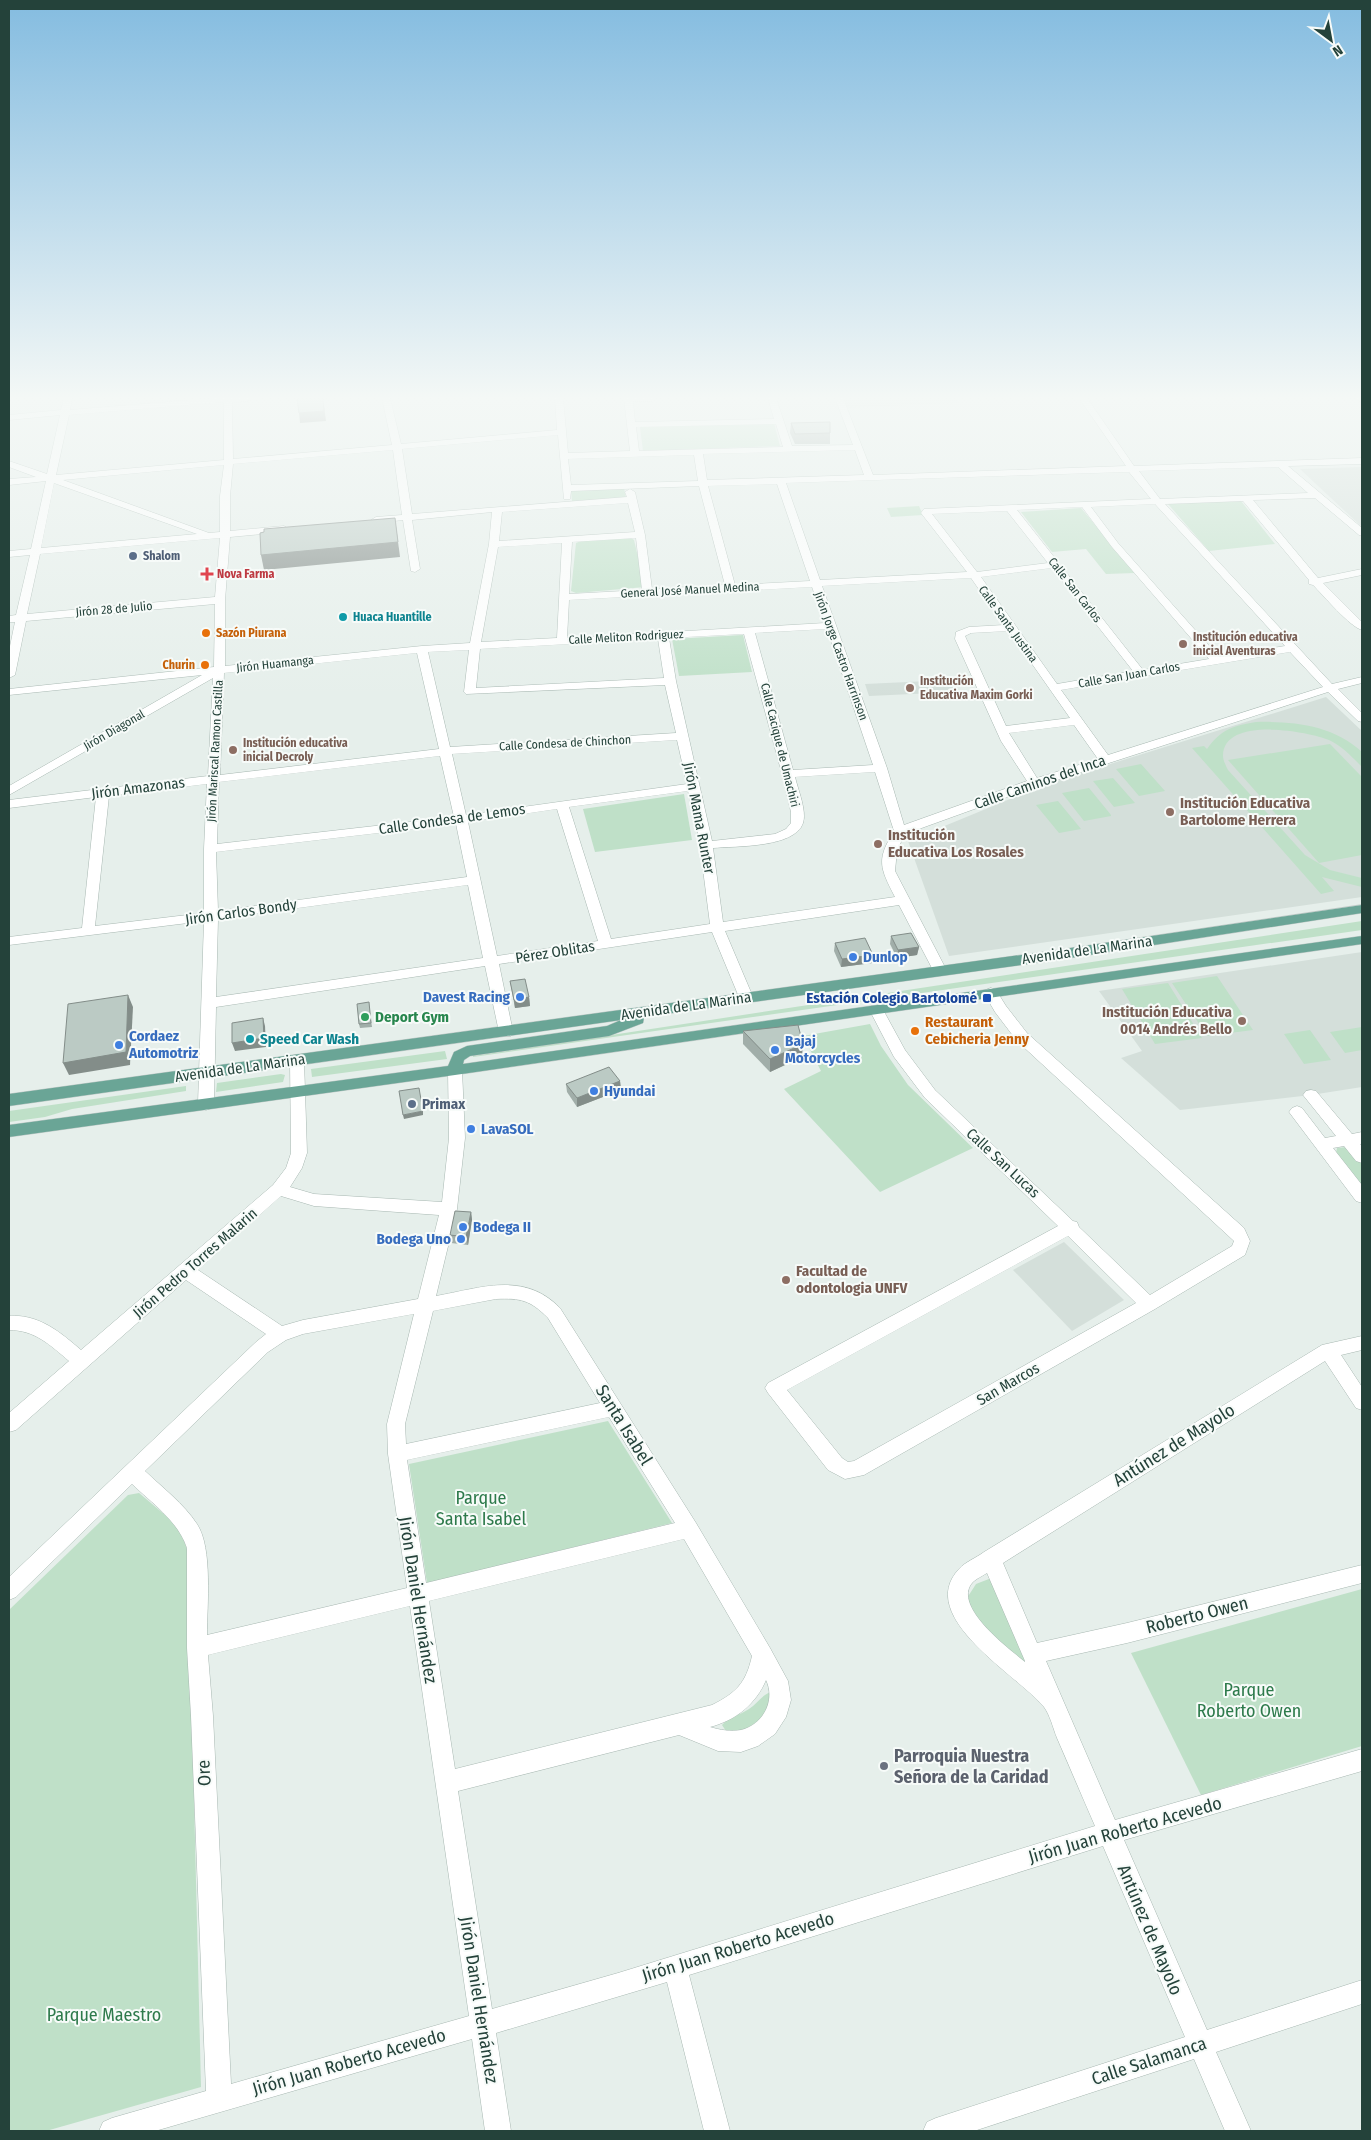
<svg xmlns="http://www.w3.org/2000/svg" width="1371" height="2140" font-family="'Fira Sans Condensed',sans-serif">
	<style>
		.built { fill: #d4dfda }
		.green { fill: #bfe0c8 }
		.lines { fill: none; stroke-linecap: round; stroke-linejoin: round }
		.minor-casing { stroke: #a8b8b2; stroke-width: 1 }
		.major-casing { stroke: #c2cac8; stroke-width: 1 }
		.minor { fill: #fff; fill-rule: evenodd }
		.major { fill: #6aa596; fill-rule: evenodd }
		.wall { fill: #a1aea9 }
		.shaded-wall { fill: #838d89 }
		.building { fill: #bbcac4; stroke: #838d89 }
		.service-dot { fill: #5c6f8a; stroke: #f7fbf9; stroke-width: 2 }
		.health-dot { fill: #e0444e; stroke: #f7fbf9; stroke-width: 2 }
		.culture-dot { fill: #0f9aa8; stroke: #f7fbf9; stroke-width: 2 }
		.food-dot { fill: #e8710a; stroke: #f7fbf9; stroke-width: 2 }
		.education-dot { fill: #8d6e63; stroke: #f7fbf9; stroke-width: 2 }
		.shop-dot { fill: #3f7fe0; stroke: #f7fbf9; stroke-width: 2 }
		.transit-dot { fill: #1a4fb4; stroke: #f7fbf9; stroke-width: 2 }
		.leisure-dot { fill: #2e9e5b; stroke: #f7fbf9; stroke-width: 2 }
		.worship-dot { fill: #6b7280; stroke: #f7fbf9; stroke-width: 2 }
		.labels { text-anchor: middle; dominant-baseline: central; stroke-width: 4; stroke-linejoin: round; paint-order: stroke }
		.far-service-label { font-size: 12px; font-weight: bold; fill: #4e5e75; stroke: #f7fbf9; text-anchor: start }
		.far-health-label { font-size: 12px; font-weight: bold; fill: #be3a42; stroke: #f7fbf9; text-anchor: start }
		.far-street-label { font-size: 12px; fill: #24423a; stroke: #f7fbf9 }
		.far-culture-label { font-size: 12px; font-weight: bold; fill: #0d838f; stroke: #f7fbf9; text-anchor: start }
		.far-food-label { font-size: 12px; font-weight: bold; fill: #c56008; stroke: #f7fbf9; text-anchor: start }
		.far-education-label { font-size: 12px; font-weight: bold; fill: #785e54; stroke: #f7fbf9; text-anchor: start }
		.street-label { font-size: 15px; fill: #24423a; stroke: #f7fbf9 }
		.education-label { font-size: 15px; font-weight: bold; fill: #785e54; stroke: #f7fbf9; text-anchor: start }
		.shop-label { font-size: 15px; font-weight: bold; fill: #366cbe; stroke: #f7fbf9; text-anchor: start }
		.transit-label { font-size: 15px; font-weight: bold; fill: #164399; stroke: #f7fbf9; text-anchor: end }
		.leisure-label { font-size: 15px; font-weight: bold; fill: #27864d; stroke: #f7fbf9; text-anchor: start }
		.food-label { font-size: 15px; font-weight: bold; fill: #c56008; stroke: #f7fbf9; text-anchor: start }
		.culture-label { font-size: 15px; font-weight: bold; fill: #0d838f; stroke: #f7fbf9; text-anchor: start }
		.service-label { font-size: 15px; font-weight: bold; fill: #4e5e75; stroke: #f7fbf9; text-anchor: start }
		.near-street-label { font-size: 18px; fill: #24423a; stroke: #f7fbf9 }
		.near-park-label { font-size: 18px; fill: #2d7a4b; stroke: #f7fbf9 }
		.near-worship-label { font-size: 18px; font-weight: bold; fill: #5b616d; stroke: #f7fbf9; text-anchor: start }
	</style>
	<rect width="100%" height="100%" fill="#e6efeb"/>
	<g class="built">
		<path d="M838,398H954L957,403L842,408Z"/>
		<path d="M1362,467V527L1300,469Z"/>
		<path d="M950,680L955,692L869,696L865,684Z"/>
		<path d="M1326,697L1362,731V897L949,956L908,841L1049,783Z"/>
		<path d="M1362,952V1087L1311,1095L1180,1110L1121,1058L1142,1051L1099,991Z"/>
		<path d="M1064,1242L1124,1300L1072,1331L1013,1270Z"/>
	</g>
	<g class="green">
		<path d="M774,423L780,446L643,451L640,427Z"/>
		<path d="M624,488L626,498L572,501L571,491Z"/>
		<path d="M1241,501L1275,544L1209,551L1168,504Z"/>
		<path d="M919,506L923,515L891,517L887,508Z"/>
		<path d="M1081,508L1135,573L1106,574L1086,549L1052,552L1021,512Z"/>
		<path d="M631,538L634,540L645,587L576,593L571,591L576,543L581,541Z"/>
		<path d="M743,635L752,672L679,676L672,639Z"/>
		<path d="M1256,722C1294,721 1333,725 1362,752V767C1352,757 1342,746 1329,740C1308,731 1223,716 1223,756C1223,760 1226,766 1228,770L1305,855L1330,870L1362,878V887L1322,877L1334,891L1321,894L1192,748L1204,746L1207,749C1221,729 1233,726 1256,722Z"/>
		<path d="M1330,744L1362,777V855L1319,863L1228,760Z"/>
		<path d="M1141,764L1165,791L1139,796L1116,769Z"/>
		<path d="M1113,778L1135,803L1114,807L1093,781Z"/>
		<path d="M1089,788L1111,815V816L1084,821L1062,793Z"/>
		<path d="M684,794L692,840L595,852L583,809Z"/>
		<path d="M1058,801L1081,829L1059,833L1036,805Z"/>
		<path d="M1362,921V930L473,1057V1056Z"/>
		<path d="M1217,976L1253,1030L1207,1036L1172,983Z"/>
		<path d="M1168,983L1202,1038L1155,1044L1122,989Z"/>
		<path d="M870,1024L881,1046L908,1085L973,1148L880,1192L784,1089L821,1071L803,1036Z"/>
		<path d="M1362,1027V1050L1345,1053L1330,1032Z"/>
		<path d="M1310,1030L1331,1060L1304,1064L1284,1034Z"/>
		<path d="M445,1051L447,1059L312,1077L311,1069Z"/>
		<path d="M281,1074L285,1075L283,1082L216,1092L217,1083Z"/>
		<path d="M186,1086V1091L72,1109L45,1117L9,1122V1111Z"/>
		<path d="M1347,1147C1367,1157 1362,1169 1362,1188L1336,1153L1337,1148Z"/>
		<path d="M608,1421L672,1523L427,1583L409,1464Z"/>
		<path d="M139,1493L171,1520L182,1534L188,1553L201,2087L46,2131H9V1610L128,1495Z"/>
		<path d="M994,1577L1033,1669L973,1621L967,1598L976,1584Z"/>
		<path d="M1362,1589V1746L1201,1795L1131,1653Z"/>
		<path d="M774,1691L775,1710L743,1733L726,1731L722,1725C729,1717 740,1715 749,1709C758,1703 763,1693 774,1691Z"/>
	</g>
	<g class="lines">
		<defs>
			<g id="minor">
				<path d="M64,398H72L70,410L216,398H252L248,401L232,402L233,459L392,445L382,398H390L401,444L557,430L555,398H563L568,453L630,451L624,398H657L653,401H633L635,422L774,419L768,398H776L792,446L853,445L835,398H843L873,475L1126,466L1079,398H1087L1134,466L1362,458V464L1288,466L1362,528V536L1359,535L1315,498L1253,500L1318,578L1362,569V575L1323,583L1362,622V630C1350,627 1323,595 1313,585L1309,584V580L1243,501L1165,504L1332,684L1362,677V683L1338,689L1362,713V722L1358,721L1328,692L1038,786L905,834L897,850L895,871L947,971L945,974H935L899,905L725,931L753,997L751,1000H741L739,997L712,932L499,964L513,1032L511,1036H501L499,1032L485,966L216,1007L214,1104L211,1108L206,1110L201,1108L198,1104L204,921L9,945V937L82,928L96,797L9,808V800L208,776L213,678L9,795V786L202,675L9,695V689L214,667L215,604L26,621L15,675L9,678V651L15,622H9V616L16,615L30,555L9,557V551L31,549L46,481L9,485V479L36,477L9,467V461L47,474L60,415L9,420V415L61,410ZM224,402V460L56,475L69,415ZM776,424L783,447L639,451L636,427ZM558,435L564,499H570L571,491L699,486L725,585L652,589L645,535L635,492L630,489L625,492L627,497L412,514L402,449ZM393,450L402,515L376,517L371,520L376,523L403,520L411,571L415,572L420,569L412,520L492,512L489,544L470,643L422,646L225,666V600L230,537L284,532L289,529L284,526L230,531V496L233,464ZM855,450L864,475L707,480L703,454ZM694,455L698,481L571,485L568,459ZM224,465L220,496V532L209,533L63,480ZM1278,467L1308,493L1160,499L1139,471ZM1129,472L1151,499L924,509L921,513L967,572L820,580L786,483ZM54,483L197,534L41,548ZM777,484L810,581L735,585L708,486ZM628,503L635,532L499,541L502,512ZM1155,504L1285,646L1219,657L1118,543L1091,507ZM1082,507L1112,547L1209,659L1143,670L1017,510ZM1007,511L1048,563L977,572L932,514ZM220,538L215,597L27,614L40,554ZM636,538L642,590L569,594L572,542ZM562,543L557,638L481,642L498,547ZM1052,568L1133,671L1057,684L981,577ZM971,578L1004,625L969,627L956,632L955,639L1001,741L1027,781L904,825L887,768L822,586ZM812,587L825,623L567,638L569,600ZM827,629L873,765L793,770L755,633ZM1009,631L1070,718L1006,726L965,636L971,633ZM744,634L782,774L791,812V823L786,829L775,834L712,841L676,681L669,638ZM658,639L664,678L476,688L480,649ZM469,650L464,692L466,694L665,685L676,733L450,747L428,652ZM1290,652L1323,687L1108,755L1061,690ZM417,653L439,749L220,775L224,673ZM1074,725L1098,759L1037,778L1009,733ZM677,740L687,784L466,815L452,754ZM440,756L454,817L217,844L219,782ZM875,772L894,831C876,860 880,868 895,897L723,922L713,848C735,846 795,848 803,823C807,811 798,790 795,777ZM207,784L204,849V913L95,926L109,796ZM688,791L699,838L710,924L611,939L569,807ZM557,809L598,941L497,956L468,822ZM456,824L467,877L218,911L216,852ZM468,885L483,958L216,997L218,919Z"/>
				<path d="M1355,398H1362V403Z"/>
				<path d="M991,988L996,990L1006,1006L1027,1033L1244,1228L1250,1241L1245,1255L1155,1309L864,1475L845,1479L828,1470L768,1393L765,1388L768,1383L1058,1226L925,1098L894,1057L869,1009L871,1006H881L905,1050L935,1090L1073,1221L1077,1222L1079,1227L1150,1295L1232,1246L1234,1241L1017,1041L995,1012L984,993L986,990ZM1068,1236L1136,1303L854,1461L848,1462L842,1458L787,1390Z"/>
				<path d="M297,1055L302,1056L304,1060L307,1153L302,1168L290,1187L314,1194L442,1202L449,1138L448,1070L450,1066L455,1065L460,1066L462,1070L465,1138L457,1209L436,1296C481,1288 524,1271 560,1308L696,1523L770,1648L788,1681L791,1700L786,1717L775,1734L758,1746L741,1752L718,1751L679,1735L458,1791L492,2009L618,1973L1095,1826C1082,1797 1070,1767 1057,1738C1053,1728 1050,1715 1044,1707C1019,1676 914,1617 959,1569C965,1562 976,1558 984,1552L1322,1345L1362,1336V1350L1341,1355L1362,1387V1410L1356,1408L1325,1361L1003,1563L1037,1643L1127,1623L1362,1565V1583L1127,1643L1046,1661L1115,1820L1362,1749V1771L1124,1840L1207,2030L1362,1980V2004L1216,2052L1251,2131H1225L1194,2059L974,2131H923L927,2122L936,2118L1185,2037L1103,1846L689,1975L730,2131H704L667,1982L496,2033L511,2131H485L472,2039L155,2131H99L103,2122L112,2118L206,2091L191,1716L187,1648V1548C178,1521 152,1503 132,1484L16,1597L9,1600V1577L256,1342L266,1334L186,1280L16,1430L9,1432V1413L69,1361C50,1345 35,1330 9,1330V1316C39,1314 60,1332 81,1350L273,1185L286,1168L291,1153L290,1060L292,1056ZM281,1196L314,1206L439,1215L418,1299L303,1320L282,1326L198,1270ZM496,1299C521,1298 530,1300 548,1318L600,1403L406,1444L405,1424L433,1311ZM414,1314L387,1424L388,1454L407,1588L207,1635C207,1606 213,1548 197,1524C184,1504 163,1488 145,1471L268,1352L286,1340L303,1334ZM609,1417L675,1523L426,1583L407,1460ZM684,1539L752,1656C746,1683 736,1693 712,1705L455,1769L429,1601ZM987,1573L1025,1661V1662C1008,1648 960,1612 969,1588C972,1580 981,1577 987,1573ZM410,1606L469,2016L231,2084L213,1716L208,1655ZM766,1680C776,1700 763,1725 741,1730C731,1732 720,1730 710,1727C736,1720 756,1704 766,1680Z"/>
				<path d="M1311,1090L1316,1091L1352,1134L1362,1132V1144H1360L1362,1146V1163L1356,1161L1344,1146L1333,1148L1362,1185V1203L1356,1201L1289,1112L1292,1108L1297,1106L1302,1108L1325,1138L1336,1136L1303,1095L1306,1091Z"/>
			</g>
			<path id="major" d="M1362,905V913L1057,960L644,1017L643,1023L609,1036L470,1056L464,1060L463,1064L1362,936V944L455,1075L9,1137V1125L448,1066L454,1052L467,1046L607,1026L621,1020L9,1106V1094L1057,950Z"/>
		</defs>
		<use href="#minor" class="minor-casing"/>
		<use href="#major" class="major-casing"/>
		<use href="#minor" class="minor"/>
		<use href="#major" class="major"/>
	</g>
	<g class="wall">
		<path d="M791,423L830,433V444H795L790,433Z"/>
		<path d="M891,936L919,947L917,955L897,958L890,944Z"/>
		<path d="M835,943L873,955L872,963L841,967L834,951Z"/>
		<path d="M510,981L529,997L530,1006L515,1008Z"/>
		<path d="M369,1006L372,1027L360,1028L359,1024Z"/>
		<path d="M743,1031L802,1057L770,1072L743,1044Z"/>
		<path d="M620,1081L621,1090L577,1107L567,1092L566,1084Z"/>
		<path d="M471,1212L472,1220L468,1245L451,1243L450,1235Z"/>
	</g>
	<g class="shaded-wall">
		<path d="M323,398L326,421L300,423L299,413Z"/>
		<path d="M395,518L400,557L264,570L261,555Z"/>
		<path d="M919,947L917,955L897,958L898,950Z"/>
		<path d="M873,955L872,963L841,967L842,959Z"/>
		<path d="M128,995L133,1007L130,1065L69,1075L63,1063Z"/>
		<path d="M529,997L530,1006L515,1008L514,1000Z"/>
		<path d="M263,1018L265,1026L266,1047L235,1051L232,1043Z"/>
		<path d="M803,1044L802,1057L770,1072V1059Z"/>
		<path d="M620,1081L621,1090L577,1107V1098Z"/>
		<path d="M423,1111V1115L404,1119L403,1115Z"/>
		<path d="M471,1212L472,1220L468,1245L466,1237Z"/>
	</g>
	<g class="building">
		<path d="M297,398H323L324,411L299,413Z"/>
		<path d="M830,422V433L795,434L791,423Z"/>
		<path d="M395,518L398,542L261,555L260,533L264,532V529Z"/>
		<path d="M911,933L919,947L898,950L891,936Z"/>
		<path d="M865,938L873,955L842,959L835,943Z"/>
		<path d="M525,979L529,997L514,1000L510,981Z"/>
		<path d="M128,995L126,1052L63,1063L68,1004Z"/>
		<path d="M369,1002L371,1023L359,1024L357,1004Z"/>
		<path d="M263,1018L264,1038L232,1043V1023Z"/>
		<path d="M798,1025L803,1044L770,1059L743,1031Z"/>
		<path d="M609,1067L620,1081L577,1098L566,1084Z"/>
		<path d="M419,1088L423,1111L403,1115L399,1091Z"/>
		<path d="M455,1211L471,1212L466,1237L450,1235Z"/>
	</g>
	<linearGradient id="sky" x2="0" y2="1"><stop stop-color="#84bce0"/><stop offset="0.57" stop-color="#f4f8f6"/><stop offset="1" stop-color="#f4f8f6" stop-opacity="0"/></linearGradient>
	<rect width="1371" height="698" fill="url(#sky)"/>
	<g class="service-dot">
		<circle cx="133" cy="556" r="5"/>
		<circle cx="412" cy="1104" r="5"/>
	</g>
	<path class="health-dot" d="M204.5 566.5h5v5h5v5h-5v5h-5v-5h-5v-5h5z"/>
	<g class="culture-dot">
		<circle cx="343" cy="617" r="5"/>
		<circle cx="250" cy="1039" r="5"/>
	</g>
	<g class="food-dot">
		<circle cx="206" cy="633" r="5"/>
		<circle cx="205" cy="665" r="5"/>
		<circle cx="915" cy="1031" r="5"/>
	</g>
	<g class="education-dot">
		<circle cx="1183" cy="644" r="5"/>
		<circle cx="910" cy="688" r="5"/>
		<circle cx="233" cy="750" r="5"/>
		<circle cx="1170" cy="812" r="5"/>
		<circle cx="878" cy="844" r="5"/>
		<circle cx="1242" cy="1021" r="5"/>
		<circle cx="786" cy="1280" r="5"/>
	</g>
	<g class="shop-dot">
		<circle cx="853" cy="957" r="5"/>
		<circle cx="520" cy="997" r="5"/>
		<circle cx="119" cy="1045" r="5"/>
		<circle cx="775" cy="1050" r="5"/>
		<circle cx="594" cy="1091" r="5"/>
		<circle cx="471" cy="1129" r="5"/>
		<circle cx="463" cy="1227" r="5"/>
		<circle cx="461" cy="1239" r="5"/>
	</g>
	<rect class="transit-dot" x="982" y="993" width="10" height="10" rx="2.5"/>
	<circle class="leisure-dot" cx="365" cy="1017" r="5"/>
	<circle class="worship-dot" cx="884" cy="1766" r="5"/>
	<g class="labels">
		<g class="far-service-label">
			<text x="143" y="556">Shalom</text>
		</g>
		<g class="far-health-label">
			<text x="217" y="574">Nova Farma</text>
		</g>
		<g class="far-street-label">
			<text transform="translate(690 590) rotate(-3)">General José Manuel Medina</text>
			<text transform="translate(1075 590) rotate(52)">Calle San Carlos</text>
			<text transform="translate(114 609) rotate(-5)">Jirón 28 de Julio</text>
			<text transform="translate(1008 624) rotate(54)">Calle Santa Justina</text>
			<text transform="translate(626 637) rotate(-3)">Calle Meliton Rodriguez</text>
			<text transform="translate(841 656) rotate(70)">Jirón Jorge Castro Harrinson</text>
			<text transform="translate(275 664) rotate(-6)">Jirón Huamanga</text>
			<text transform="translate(1129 675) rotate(-10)">Calle San Juan Carlos</text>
			<text transform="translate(114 730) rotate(-30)">Jirón Diagonal</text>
			<text transform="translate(565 743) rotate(-3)">Calle Condesa de Chinchon</text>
			<text transform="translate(780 745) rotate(76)">Calle Cacique de Umachiri</text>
			<text transform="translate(215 751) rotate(-87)">Jirón Mariscal Ramon Castilla</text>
		</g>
		<g class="far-culture-label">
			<text x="353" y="617">Huaca Huantille</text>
		</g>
		<g class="far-food-label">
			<text x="216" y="633">Sazón Piurana</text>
			<text x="195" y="665" text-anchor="end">Churin</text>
		</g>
		<g class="far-education-label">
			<text x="1193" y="637">Institución educativa<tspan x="1193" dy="14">inicial Aventuras</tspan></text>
			<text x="920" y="681">Institución<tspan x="920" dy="14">Educativa Maxim Gorki</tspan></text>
			<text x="243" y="743">Institución educativa<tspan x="243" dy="14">inicial Decroly</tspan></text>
		</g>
		<g class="street-label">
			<text transform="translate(1040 782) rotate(-19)">Calle Caminos del Inca</text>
			<text transform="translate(138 788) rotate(-7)">Jirón Amazonas</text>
			<text transform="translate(699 818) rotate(79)">Jirón Mama Runter</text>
			<text transform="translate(452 819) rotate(-8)">Calle Condesa de Lemos</text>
			<text transform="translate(241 912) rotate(-8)">Jirón Carlos Bondy</text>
			<text transform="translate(1087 950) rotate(-8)">Avenida de La Marina</text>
			<text transform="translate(555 952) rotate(-9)">Pérez Oblitas</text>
			<text transform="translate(686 1006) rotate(-8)">Avenida de La Marina</text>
			<text transform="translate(240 1068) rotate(-8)">Avenida de La Marina</text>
			<text transform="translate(1003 1163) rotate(43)">Calle San Lucas</text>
			<text transform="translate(195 1263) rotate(-41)">Jirón Pedro Torres Malarin</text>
			<text transform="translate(1008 1384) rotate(-30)">San Marcos</text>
		</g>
		<g class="education-label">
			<text x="1180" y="803">Institución Educativa<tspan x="1180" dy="17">Bartolome Herrera</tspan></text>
			<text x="888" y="835">Institución<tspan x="888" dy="17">Educativa Los Rosales</tspan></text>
			<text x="1232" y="1012" text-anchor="end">Institución Educativa<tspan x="1232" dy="17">0014 Andrés Bello</tspan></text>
			<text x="796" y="1271">Facultad de<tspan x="796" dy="17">odontologia UNFV</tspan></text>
		</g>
		<g class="shop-label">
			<text x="863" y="957">Dunlop</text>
			<text x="510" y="997" text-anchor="end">Davest Racing</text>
			<text x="129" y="1036">Cordaez<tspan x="129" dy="17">Automotriz</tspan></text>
			<text x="785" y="1041">Bajaj<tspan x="785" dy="17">Motorcycles</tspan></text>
			<text x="604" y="1091">Hyundai</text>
			<text x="481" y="1129">LavaSOL</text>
			<text x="473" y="1227">Bodega II</text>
			<text x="451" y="1239" text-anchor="end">Bodega Uno</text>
		</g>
		<g class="transit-label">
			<text x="977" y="998">Estación Colegio Bartolomé</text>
		</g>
		<g class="leisure-label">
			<text x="375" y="1017">Deport Gym</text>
		</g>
		<g class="food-label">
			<text x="925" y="1022">Restaurant<tspan x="925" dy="17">Cebicheria Jenny</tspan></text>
		</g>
		<g class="culture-label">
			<text x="260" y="1039">Speed Car Wash</text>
		</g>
		<g class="service-label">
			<text x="422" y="1104">Primax</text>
		</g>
		<g class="near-street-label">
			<text transform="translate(624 1425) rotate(58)">Santa Isabel</text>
			<text transform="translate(1174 1445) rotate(-32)">Antúnez de Mayolo</text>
			<text transform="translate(418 1600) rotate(81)">Jirón Daniel Hernández</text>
			<text transform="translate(1197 1615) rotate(-14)">Roberto Owen</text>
			<text transform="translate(204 1773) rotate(-93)">Ore</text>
			<text transform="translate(1125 1830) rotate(-16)">Jirón Juan Roberto Acevedo</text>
			<text transform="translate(1150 1930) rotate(67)">Antúnez de Mayolo</text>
			<text transform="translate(738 1947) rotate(-17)">Jirón Juan Roberto Acevedo</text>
			<text transform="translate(479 2000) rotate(81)">Jirón Daniel Hernández</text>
			<text transform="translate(1149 2061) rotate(-18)">Calle Salamanca</text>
			<text transform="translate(349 2062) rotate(-16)">Jirón Juan Roberto Acevedo</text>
		</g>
		<g class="near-park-label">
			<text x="481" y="1498">Parque<tspan x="481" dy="21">Santa Isabel</tspan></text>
			<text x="1249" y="1690">Parque<tspan x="1249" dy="21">Roberto Owen</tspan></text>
			<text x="104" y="2015">Parque Maestro</text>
		</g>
		<g class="near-worship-label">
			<text x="894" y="1756">Parroquia Nuestra<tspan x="894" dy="21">Señora de la Caridad</tspan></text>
		</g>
	</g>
	<rect width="1371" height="2140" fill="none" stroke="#24423a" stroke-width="20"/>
	<g transform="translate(1331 40) rotate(148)" stroke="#f7fbf9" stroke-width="4" paint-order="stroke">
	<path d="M0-4L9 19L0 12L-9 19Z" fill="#24423a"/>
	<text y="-8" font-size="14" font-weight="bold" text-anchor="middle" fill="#24423a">N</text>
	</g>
</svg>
